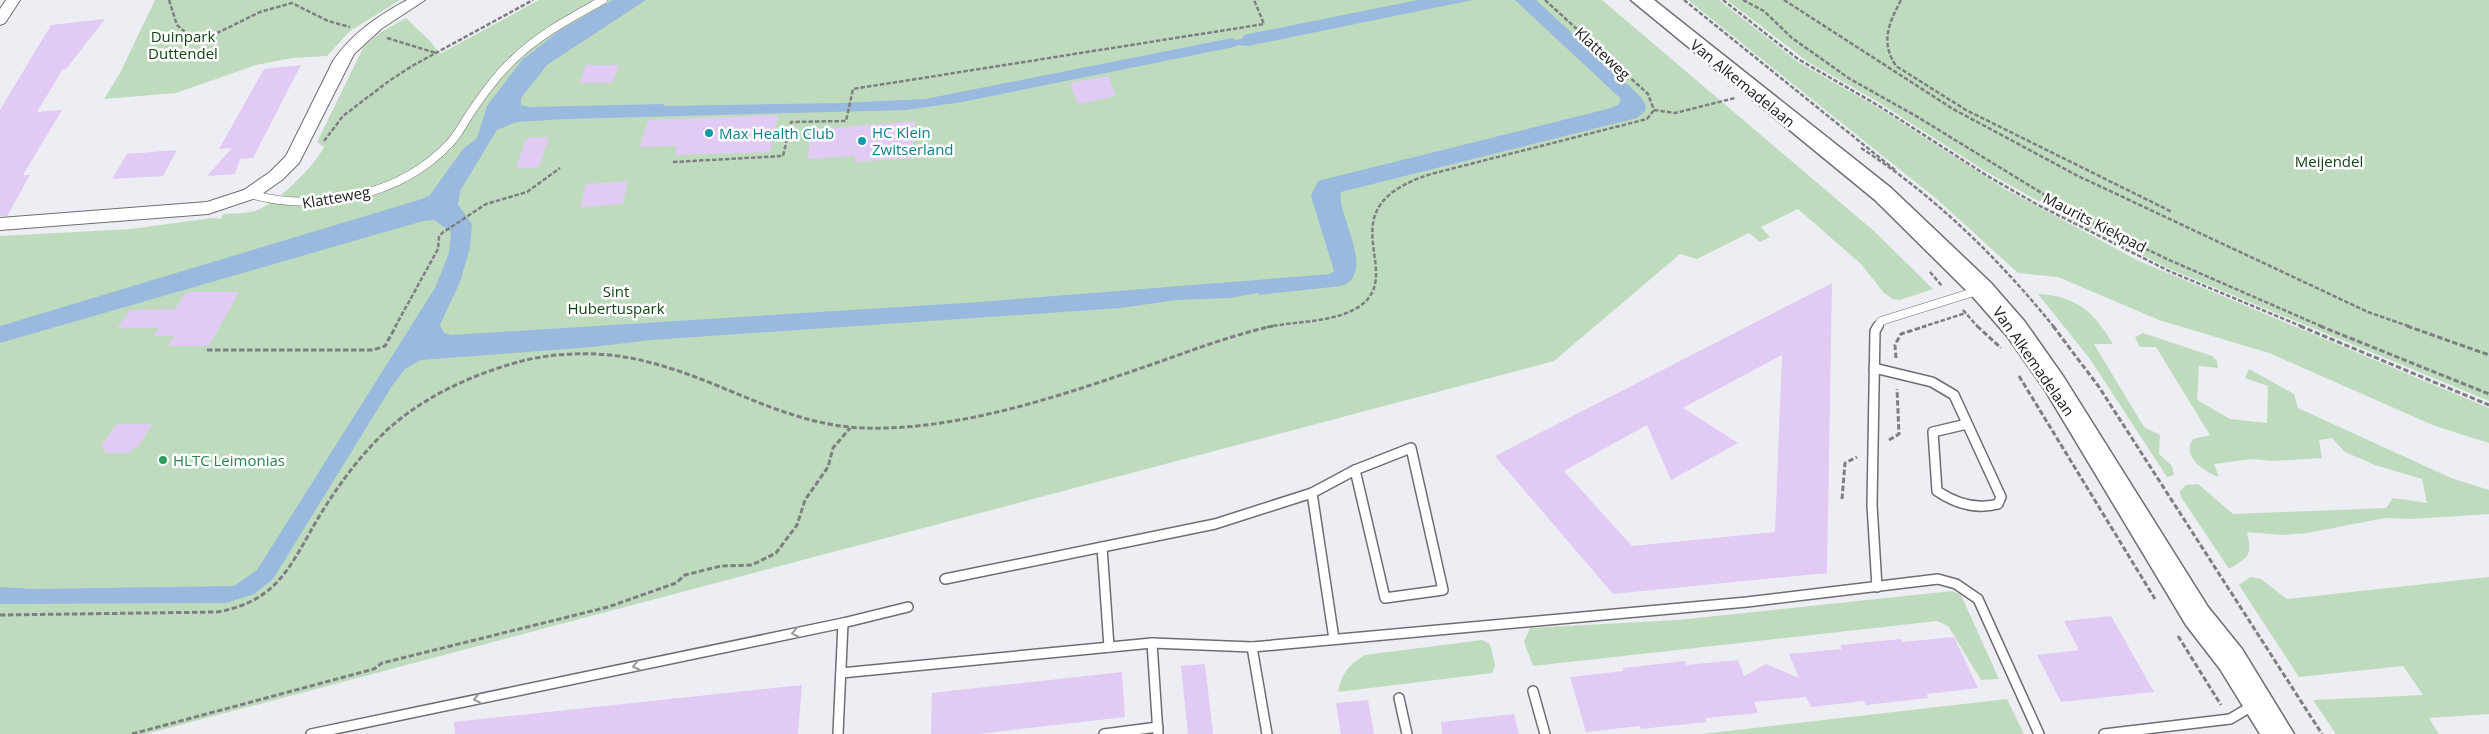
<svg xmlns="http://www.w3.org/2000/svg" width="2489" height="734" font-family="'Open Sans',sans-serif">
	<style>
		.green { fill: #bfdbbd }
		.water { fill: #99bade }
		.building { fill: #e1caf4; fill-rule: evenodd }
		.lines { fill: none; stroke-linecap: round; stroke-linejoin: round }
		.service-far1-casing { stroke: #6d6e72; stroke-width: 9 }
		.service-casing { stroke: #6d6e72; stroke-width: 12 }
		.minor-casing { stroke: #6d6e72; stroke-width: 2 }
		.secondary-casing { stroke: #6d6e72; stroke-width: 3 }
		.path-far1 { stroke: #7e7f83; stroke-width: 2.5; stroke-dasharray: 4.5 2; stroke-linecap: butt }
		.path { stroke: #7e7f83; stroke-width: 3; stroke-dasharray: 5.5 2.5; stroke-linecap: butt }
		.service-far1 { stroke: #fff; stroke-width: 8 }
		.service { stroke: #fff; stroke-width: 9 }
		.minor { fill: #fff; fill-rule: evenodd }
		.secondary { fill: #fff; fill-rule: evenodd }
		.oneway { stroke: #9b9b9c }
		.culture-dot { fill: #0f9aa8; stroke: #fff; stroke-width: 2 }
		.leisure-dot { fill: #2e9e5b; stroke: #fff; stroke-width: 2 }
		.labels { text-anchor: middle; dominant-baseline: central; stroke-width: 5; stroke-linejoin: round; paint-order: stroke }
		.park-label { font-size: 15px; fill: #144515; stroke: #fff }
		.street-label { font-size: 15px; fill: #202123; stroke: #fff }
		.culture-label { font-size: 15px; fill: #0d838f; stroke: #fff; text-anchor: start }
		.leisure-label { font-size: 15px; fill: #27864d; stroke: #fff; text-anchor: start }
	</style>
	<rect width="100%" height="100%" fill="#edeef3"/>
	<g class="green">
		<path d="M155,0H400L350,31L327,56L292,58L256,65L176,93L104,99L120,73Z"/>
		<path d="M539,0H1602L1874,231L1933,289L1900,300L1893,299L1884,293L1861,264L1798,209L1761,227L1770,237L1760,242L1749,233L1697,259L1680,254L1554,361L146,734H0V236L131,229L212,218L221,219L223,214C233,213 245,214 255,211C276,204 314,167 324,147L317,142L363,48L378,34L406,18L431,42L440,54Z"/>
		<path d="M1688,0H1719L1798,62L1877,107L2005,189L2139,261L2489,408V443L2435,426L2269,353L2159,320L2058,277L2018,273L1939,201Z"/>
		<path d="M1727,0H2489V401L2172,270L2068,218L1985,171L1875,100L1808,62Z"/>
		<path d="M2038,294C2077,296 2094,312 2113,344H2094L2144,427L2160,435L2159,454L2172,466L2174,475L2167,477L2090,359Z"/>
		<path d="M2143,333L2212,356L2217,361L2218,368L2199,366L2197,400L2230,419L2267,423L2268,386L2245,378L2249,369L2294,394L2298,408L2451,478L2489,490V514L2412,519L2385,518L2307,533L2282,535L2247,532C2252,556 2250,556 2229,569L2181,497L2180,491L2186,485L2198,484L2233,514L2386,508L2393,498L2427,503L2422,479L2375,465L2345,452L2332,438L2319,440L2322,458L2273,461L2252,459L2214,464L2219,477C2204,472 2181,456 2193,439L2210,435L2156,347H2140L2135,337Z"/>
		<path d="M2250,577L2261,579L2287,599L2489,577V714L2429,718L2439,734H2336L2313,700L2423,695L2403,666L2299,677L2239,585Z"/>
		<path d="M1952,591L1961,595L1999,679L1981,680L1948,626L1937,621L1533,666L1524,642L1530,628L1678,620Z"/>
		<path d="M1482,640L1490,644L1495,666L1492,673L1338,692C1341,674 1349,664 1365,655Z"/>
		<path d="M2007,699L2024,734H1702Z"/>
	</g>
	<path class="water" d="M613,0H646L547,65L521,98V105L530,107L662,104L666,106L842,103L925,99L1232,38L1236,40L1243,38L1244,35L1418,0H1473L1248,46L1238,45L1234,47L962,102L906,110L567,119L517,122L497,130L460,191L458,205L472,224L470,248L460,282L440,325L444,333L451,335L980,302L1330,274L1334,271L1311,196L1318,181L1611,108L1619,104L1621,99L1515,0H1536L1640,96L1646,106L1645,111L1637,118L1341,192C1336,214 1378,274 1341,286L1259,295L1258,293L1230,298L1176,300L1121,308L652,340L592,347L421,360L405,369L392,386L273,579L254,594L226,603L0,604V587L34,589L234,586L257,570L435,288L449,253L451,232L434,220L423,221L0,343V326L422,199L430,195L463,149L477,138L487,106L522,60L559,31Z"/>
	<g class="building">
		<path d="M105,19L66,69H63L37,112L62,110L23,175H30L7,216H0V110L51,25Z"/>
		<path d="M301,65L253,158L240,159L235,174L207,176L232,148L219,149L264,69Z"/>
		<path d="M586,65H619L612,83H579Z"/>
		<path d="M1108,76L1116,96L1078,104L1070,83Z"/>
		<path d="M778,115L770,152L674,155L677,146L640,147L648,120Z"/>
		<path d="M915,121L912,158L854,162L855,156L808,159L811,133L818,132L819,129Z"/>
		<path d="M549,137L539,167L516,169L526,138Z"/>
		<path d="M177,150L163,176L112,179L127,154Z"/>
		<path d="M628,181L623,204L580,207L586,184Z"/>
		<path d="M1832,283L1827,573L1613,594L1495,456ZM1782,355L1775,532L1632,546L1564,471L1647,425L1671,480L1738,443L1683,408Z"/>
		<path d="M186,292H239L209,346H168L174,336H154L159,328H117L130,310L175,309Z"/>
		<path d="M117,424H152L138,447H134L130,453H103L106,447H100Z"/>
		<path d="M2111,616L2154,692L2061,702L2037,655L2079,650L2064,621Z"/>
		<path d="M1954,637L1978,688L1927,694L1928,698L1866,705L1864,701L1811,707L1806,697L1754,702L1758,713L1705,718L1706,722L1641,729L1640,726L1586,732L1570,677L1623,671V668L1685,661L1686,665L1738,660L1744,676L1766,664L1799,678L1789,654L1842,649L1840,645L1901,639L1902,642Z"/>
		<path d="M1205,664L1213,734H1188L1181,666Z"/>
		<path d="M1122,672L1125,717L978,734H931L932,693Z"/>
		<path d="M802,685L798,734H455L454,722Z"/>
		<path d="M1368,700L1374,734H1341L1336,703Z"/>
		<path d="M1514,714L1519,734H1442L1441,722Z"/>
	</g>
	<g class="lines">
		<defs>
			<g id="service-far1">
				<path d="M250,194C317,213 401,196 450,143C458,135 463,124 469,115C482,96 495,77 512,61C538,35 571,18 603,0"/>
				<path d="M1877,327L1881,321L1980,290"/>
			</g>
			<g id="service">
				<path d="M1874,368L1932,382L1954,395L2001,497L1998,504C1976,510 1955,503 1937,491L1933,432L1967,424"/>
				<path d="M1411,448L1443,590L1385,598L1355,470Z"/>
				<path d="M1312,493L1334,639"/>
				<path d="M1102,547L1109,647"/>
				<path d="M945,579L1215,524L1312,493L1355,470"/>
				<path d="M1877,587L1872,505L1875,331L1878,326"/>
				<path d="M1152,643L1158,734"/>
				<path d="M1252,647L1267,734"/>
				<path d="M841,673L1152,643L1252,647L1747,602L1938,579L1956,584L1978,599L2039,734"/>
				<path d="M1533,691L1545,734"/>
				<path d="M1399,698L1407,734"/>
				<path d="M311,734L843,623"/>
				<path d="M838,734L843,623L908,607"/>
				<path d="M1104,734L1158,727"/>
				<path d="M2104,734L2230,719L2254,705"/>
			</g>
			<g id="minor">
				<path d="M6,0H20L5,23L0,25V9Z"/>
				<path d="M407,0H425L381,29L354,54L299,163L282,180L256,198L208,214L0,230V218L207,202L244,190L270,172L286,156L333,61C352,33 378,16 407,0Z"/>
			</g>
			<path id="secondary" d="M1631,0H1654L1891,188L1991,283L2025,322L2063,376L2208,607L2242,649L2294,734H2260L2220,669L2186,625L2045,390L2007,336L1973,297L1875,200Z"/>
		</defs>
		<use href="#service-far1" class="service-far1-casing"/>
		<use href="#service" class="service-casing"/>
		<use href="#minor" class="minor-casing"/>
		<use href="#secondary" class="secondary-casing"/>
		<g class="path-far1">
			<path d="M169,0L177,25L192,38L211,36L260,12L292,3L328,21L350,27"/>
			<path d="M1545,0L1648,94L1654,110"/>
			<path d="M1684,0L1895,170"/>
			<path d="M1723,0L1798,59L1879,106L1986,175L2038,205L2169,271L2303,327"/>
			<path d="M1743,0L1764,11L1792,38L1850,79L1916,116L2084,219L2167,259L2323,327"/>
			<path d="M1784,0L1953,109L2078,176L2368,312L2411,327"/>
			<path d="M1901,0C1889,23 1880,42 1896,66L1966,110L2172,212"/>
			<path d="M387,38L436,53"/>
			<path d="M1654,110L1675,113L1735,98"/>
			<path d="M324,141L343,116L389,81L412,66L533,0"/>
			<path d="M1861,148C1935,196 1999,259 2054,327"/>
			<path d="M673,162L783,156L791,122L846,121L853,89L1264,24L1254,0"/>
			<path d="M1930,272L1942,286"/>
			<path d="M1963,310L1978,327"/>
			<path d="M395,327L438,249L439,237L442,233L486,204L527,192L560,168"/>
			<path d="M1267,327C1296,321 1335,323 1360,306C1408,272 1322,208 1431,174L1647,119L1654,110"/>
			<path d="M1922,327L1966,313"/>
		</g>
		<g class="path">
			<path d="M1977,326L2001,348"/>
			<path d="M2053,326L2099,387L2322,734"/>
			<path d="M2300,326L2489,405"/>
			<path d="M2320,326L2489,394"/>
			<path d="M2407,326L2489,355"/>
			<path d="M207,350H373L385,346L396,326"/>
			<path d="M1896,358L1895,345L1901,334L1926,326"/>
			<path d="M2019,376L2155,599"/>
			<path d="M1889,440L1899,434L1897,389"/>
			<path d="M1842,499L1845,463L1857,457"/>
			<path d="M0,615L217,612C280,601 291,563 320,515C336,489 353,465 374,443C412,402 465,377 518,362C559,351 607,351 648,362C722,380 785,425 863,428C960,431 1063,395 1153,364C1193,350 1232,335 1273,326"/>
			<path d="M2178,636L2221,705"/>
			<path d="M132,734L374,669L382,663L608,607L676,583L685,575L721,566L752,565L776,553L797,525L805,500L828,467L833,448L850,428"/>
		</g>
		<use href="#service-far1" class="service-far1"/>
		<use href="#service" class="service"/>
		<use href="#minor" class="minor"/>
		<use href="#secondary" class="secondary"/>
	</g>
	<defs><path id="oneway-chevron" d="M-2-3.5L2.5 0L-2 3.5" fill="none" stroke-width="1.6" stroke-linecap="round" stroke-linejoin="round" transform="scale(1.25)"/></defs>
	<g class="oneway">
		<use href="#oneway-chevron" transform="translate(795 633) rotate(168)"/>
		<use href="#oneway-chevron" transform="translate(636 666) rotate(168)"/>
		<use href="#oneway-chevron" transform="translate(477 699) rotate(168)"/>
	</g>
	<g class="culture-dot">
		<circle cx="709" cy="133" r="5"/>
		<circle cx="862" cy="141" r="5"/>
	</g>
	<circle class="leisure-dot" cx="163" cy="460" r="5"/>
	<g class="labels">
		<g class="park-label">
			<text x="183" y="36">Duinpark<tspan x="183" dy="17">Duttendel</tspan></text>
			<text x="2329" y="161">Meijendel</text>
			<text x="616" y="291">Sint<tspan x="616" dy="17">Hubertuspark</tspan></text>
		</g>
		<g class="street-label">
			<text transform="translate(1603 53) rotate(43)">Klatteweg</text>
			<text transform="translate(1743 83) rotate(39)">Van Alkemadelaan</text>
			<text transform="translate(336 197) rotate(-10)">Klatteweg</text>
			<text transform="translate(2095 222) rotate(27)">Maurits Kiekpad</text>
			<text transform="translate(2034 361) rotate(55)">Van Alkemadelaan</text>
		</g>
		<g class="culture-label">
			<text x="872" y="132">HC Klein<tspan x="872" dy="17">Zwitserland</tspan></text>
			<text x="719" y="133">Max Health Club</text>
		</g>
		<g class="leisure-label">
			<text x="173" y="460">HLTC Leimonias</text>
		</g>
	</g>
</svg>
